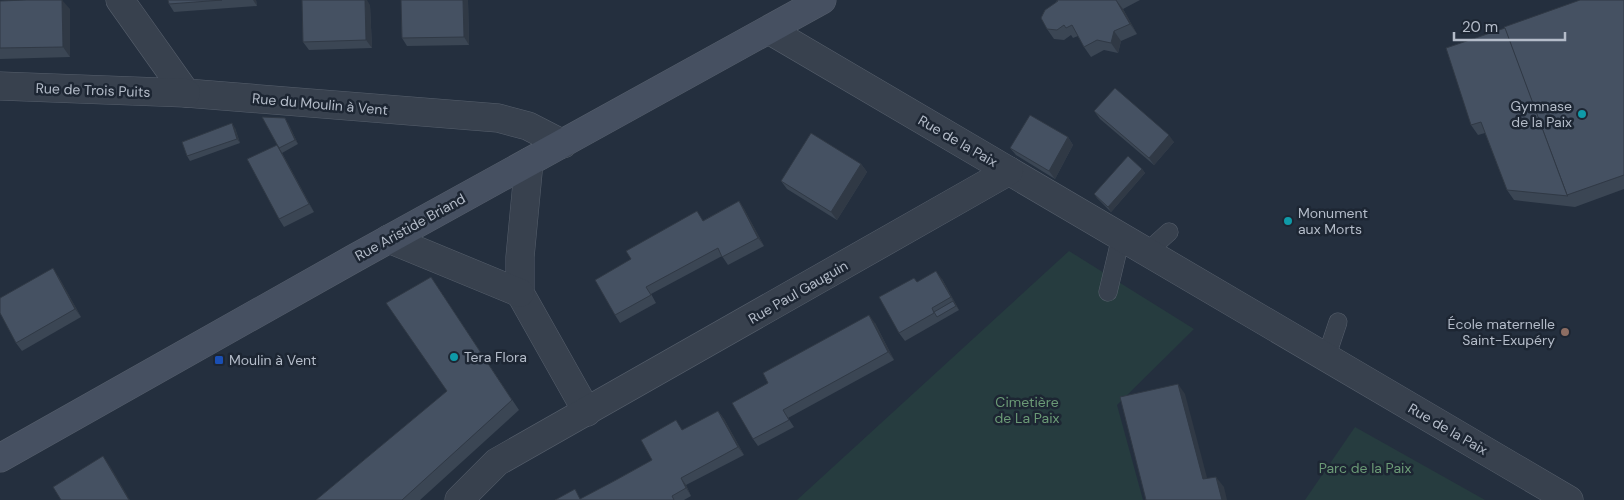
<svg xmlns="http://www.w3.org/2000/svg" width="1624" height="500" font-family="'DM Sans',sans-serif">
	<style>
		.green { fill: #263c3f }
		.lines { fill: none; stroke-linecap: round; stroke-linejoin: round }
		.lane-casing { stroke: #565f6c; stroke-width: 19 }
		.street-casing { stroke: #565f6c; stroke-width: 29 }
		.secondary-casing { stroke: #565f6c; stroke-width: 29 }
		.lane { stroke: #38414e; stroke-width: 18 }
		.street { stroke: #38414e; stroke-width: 28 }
		.secondary { stroke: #465061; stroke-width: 28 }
		.wall { fill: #3b4654 }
		.shaded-wall { fill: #303945 }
		.building { fill: #455162; stroke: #303945 }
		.culture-dot { fill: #0f9aa8; stroke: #1d2633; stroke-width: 2 }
		.education-dot { fill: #8d6e63; stroke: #1d2633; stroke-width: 2 }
		.transit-dot { fill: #1a4fb4; stroke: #1d2633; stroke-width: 2 }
		.labels { text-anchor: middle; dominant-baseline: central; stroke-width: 5; stroke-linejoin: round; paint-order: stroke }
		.street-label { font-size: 14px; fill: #b4bcc9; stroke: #1d2633 }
		.poi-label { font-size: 14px; fill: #b4bcc9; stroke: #1d2633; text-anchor: start }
		.park-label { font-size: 14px; fill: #6b9a76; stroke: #1d2633 }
	</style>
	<rect width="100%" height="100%" fill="#242f3e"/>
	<g class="green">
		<path d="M1069,251L1194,329L1117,405L1143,500H797Z"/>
		<path d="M1355,427L1485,500H1305Z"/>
	</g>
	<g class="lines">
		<defs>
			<g id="lane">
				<path d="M1147,252L1169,232"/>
				<path d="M1108,292L1121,237"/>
				<path d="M1326,358L1338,322"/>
			</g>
			<g id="street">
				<path d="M120,0L186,93L498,118L528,126L563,144"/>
				<path d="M769,30L1569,500"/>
				<path d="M0,86L186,93"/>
				<path d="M529,162L520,257V293L587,412"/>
				<path d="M389,239L520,293"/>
				<path d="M459,500L497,462L1009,171"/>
			</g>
			<path id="secondary" d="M0,458L353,259L822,0"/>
		</defs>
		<use href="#lane" class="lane-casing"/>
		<use href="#street" class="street-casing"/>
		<use href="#secondary" class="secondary-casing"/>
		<use href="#lane" class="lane"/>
		<use href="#street" class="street"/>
		<use href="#secondary" class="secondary"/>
	</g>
	<g class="wall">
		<path d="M168,0H256L257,6L174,12L169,4Z"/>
		<path d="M401,0H468L469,45L407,46L402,38Z"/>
		<path d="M1057,0H1140L1123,9L1137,34L1121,41L1118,53L1104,50L1091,57L1084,47L1078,36L1073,38L1071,35L1064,40L1054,39L1047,29Z"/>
		<path d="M1624,0V189L1575,207L1514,200L1507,190L1485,133L1478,135L1471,125Z"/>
		<path d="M0,1L70,9V57L0,59Z"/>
		<path d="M370,5L372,48L309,50L303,42Z"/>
		<path d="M1094,111L1174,142L1154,165L1100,119Z"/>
		<path d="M288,123L298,144L282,153L279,148Z"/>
		<path d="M235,128L240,143L190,161L187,156Z"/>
		<path d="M1068,137L1073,145L1055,179L1016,155L1010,148Z"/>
		<path d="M282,153L314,212L284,227L279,219Z"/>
		<path d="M861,164L867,172L837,220L787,189L781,181Z"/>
		<path d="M1142,169L1145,173L1111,212L1097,198L1094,194Z"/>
		<path d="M739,201L744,209L764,246L728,265L722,256L651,294L656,303L620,323L615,315L704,220Z"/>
		<path d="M58,276L81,317L22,351L16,343Z"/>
		<path d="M431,277L519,410L420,500H316L447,391Z"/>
		<path d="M942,279L959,310L905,341L899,333Z"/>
		<path d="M875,323L894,360L788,418L794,427L758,446L753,439L768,383Z"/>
		<path d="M718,411L724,419L744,455L686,485L691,496L684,500H555L581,499L652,460L683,430Z"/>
	</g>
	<g class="shaded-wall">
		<path d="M62,0L70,9V57L63,47Z"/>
		<path d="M253,0H256L257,6Z"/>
		<path d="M365,0H367L370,5L372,48L366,40Z"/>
		<path d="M463,0H468L469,45L464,37Z"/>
		<path d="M1116,0L1123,9L1137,34L1130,24Z"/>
		<path d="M1114,31L1121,41L1118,53L1111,43Z"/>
		<path d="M285,118L288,123L298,144L295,140Z"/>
		<path d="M232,123L235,128L240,143L237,139Z"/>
		<path d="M1169,135L1174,142L1154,165L1149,158Z"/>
		<path d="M1068,137L1073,145L1055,179L1049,171Z"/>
		<path d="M277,145L282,153L314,212L309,204Z"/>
		<path d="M861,164L867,172L837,220L831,212Z"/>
		<path d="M1142,169L1145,173L1111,212L1108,207Z"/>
		<path d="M739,201L744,209L764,246L758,238Z"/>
		<path d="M53,268L58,276L81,317L75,309Z"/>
		<path d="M936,271L942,279L959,310L956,306Z"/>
		<path d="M869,315L875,323L894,360L888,352Z"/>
		<path d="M1178,384L1185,394L1210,489L1203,479Z"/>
		<path d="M718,411L724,419L744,455L738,447Z"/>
		<path d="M103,456L110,466L130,500H129Z"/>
		<path d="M1216,477L1224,487L1227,500H1222Z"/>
		<path d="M681,478L686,485L691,496L686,488Z"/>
	</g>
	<g class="building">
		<path d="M26,0H62L63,47L0,48V1Z"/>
		<path d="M168,0H222L169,4Z"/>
		<path d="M302,0H365L366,40L303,42Z"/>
		<path d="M401,0H463L464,37L402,38Z"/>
		<path d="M1057,0H1116L1130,24L1114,31L1111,43L1097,40L1084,47L1072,25L1066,28L1064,25L1057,30L1047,29L1041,18L1045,10L1058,1Z"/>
		<path d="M1580,0H1624V175L1567,195L1504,27Z"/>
		<path d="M1505,28L1567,195L1568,196L1507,190L1481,122L1471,125L1446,48Z"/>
		<path d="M1115,88L1169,135L1149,158L1094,111Z"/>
		<path d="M1030,115L1068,137L1049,171L1010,148Z"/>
		<path d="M262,117L285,118L295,140L279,148Z"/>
		<path d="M232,123L237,139L187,156L182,142Z"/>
		<path d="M811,133L861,164L831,212L781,181Z"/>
		<path d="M277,145L309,204L279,219L247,159Z"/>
		<path d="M1128,156L1142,169L1108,207L1094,194Z"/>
		<path d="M739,201L758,238L722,257L718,248L646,287L651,295L615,315L595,280L631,259L626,251L697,211L703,221Z"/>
		<path d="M53,268L75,309L16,343L0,313V298Z"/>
		<path d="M936,271L951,297L932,308L934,313L899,333L879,297L914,278L917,282Z"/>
		<path d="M431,277L512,400L402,500H316L447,391L386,303Z"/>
		<path d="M953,301L956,306L937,317L934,312Z"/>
		<path d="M869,315L888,352L783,410L789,420L753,439L732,403L768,383L763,373Z"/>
		<path d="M1178,384L1203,479L1216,477L1222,500H1146L1120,397Z"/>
		<path d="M718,411L738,447L681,478L686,488L672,496L674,500H555L575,489L580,499L616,480L652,460L641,440L676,420L682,430Z"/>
		<path d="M103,456L129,500H61L53,487Z"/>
	</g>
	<g class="culture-dot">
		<circle cx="1582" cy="114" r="5"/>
		<circle cx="1288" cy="221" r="5"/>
		<circle cx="454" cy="357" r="5"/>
	</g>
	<circle class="education-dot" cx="1565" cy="332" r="5"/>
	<rect class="transit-dot" x="214" y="355" width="10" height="10" rx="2.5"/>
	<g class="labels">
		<g class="street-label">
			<text transform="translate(93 90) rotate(2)">Rue de Trois Puits</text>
			<text transform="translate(320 104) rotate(5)">Rue du Moulin à Vent</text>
			<text transform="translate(958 141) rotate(30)">Rue de la Paix</text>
			<text transform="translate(410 227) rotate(-29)">Rue Aristide Briand</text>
			<text transform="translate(798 292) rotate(-30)">Rue Paul Gauguin</text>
			<text transform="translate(1448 429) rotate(30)">Rue de la Paix</text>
		</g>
		<g class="poi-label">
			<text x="1572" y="106" text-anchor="end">Gymnase<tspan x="1572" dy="16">de la Paix</tspan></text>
			<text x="1298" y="213">Monument<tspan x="1298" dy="16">aux Morts</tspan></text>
			<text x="1555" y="324" text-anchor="end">École maternelle<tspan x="1555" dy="16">Saint-Exupéry</tspan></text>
			<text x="464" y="357">Tera Flora</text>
			<text x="229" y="360">Moulin à Vent</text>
		</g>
		<g class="park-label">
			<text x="1027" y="402">Cimetière<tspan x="1027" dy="16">de La Paix</tspan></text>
			<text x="1365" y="468">Parc de la Paix</text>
		</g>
	</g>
	<path d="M1454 32v8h111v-8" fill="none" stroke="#b4bcc9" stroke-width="2.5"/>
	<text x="1462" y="32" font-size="15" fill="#b4bcc9" stroke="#1d2633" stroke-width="4" paint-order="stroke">20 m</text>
</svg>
